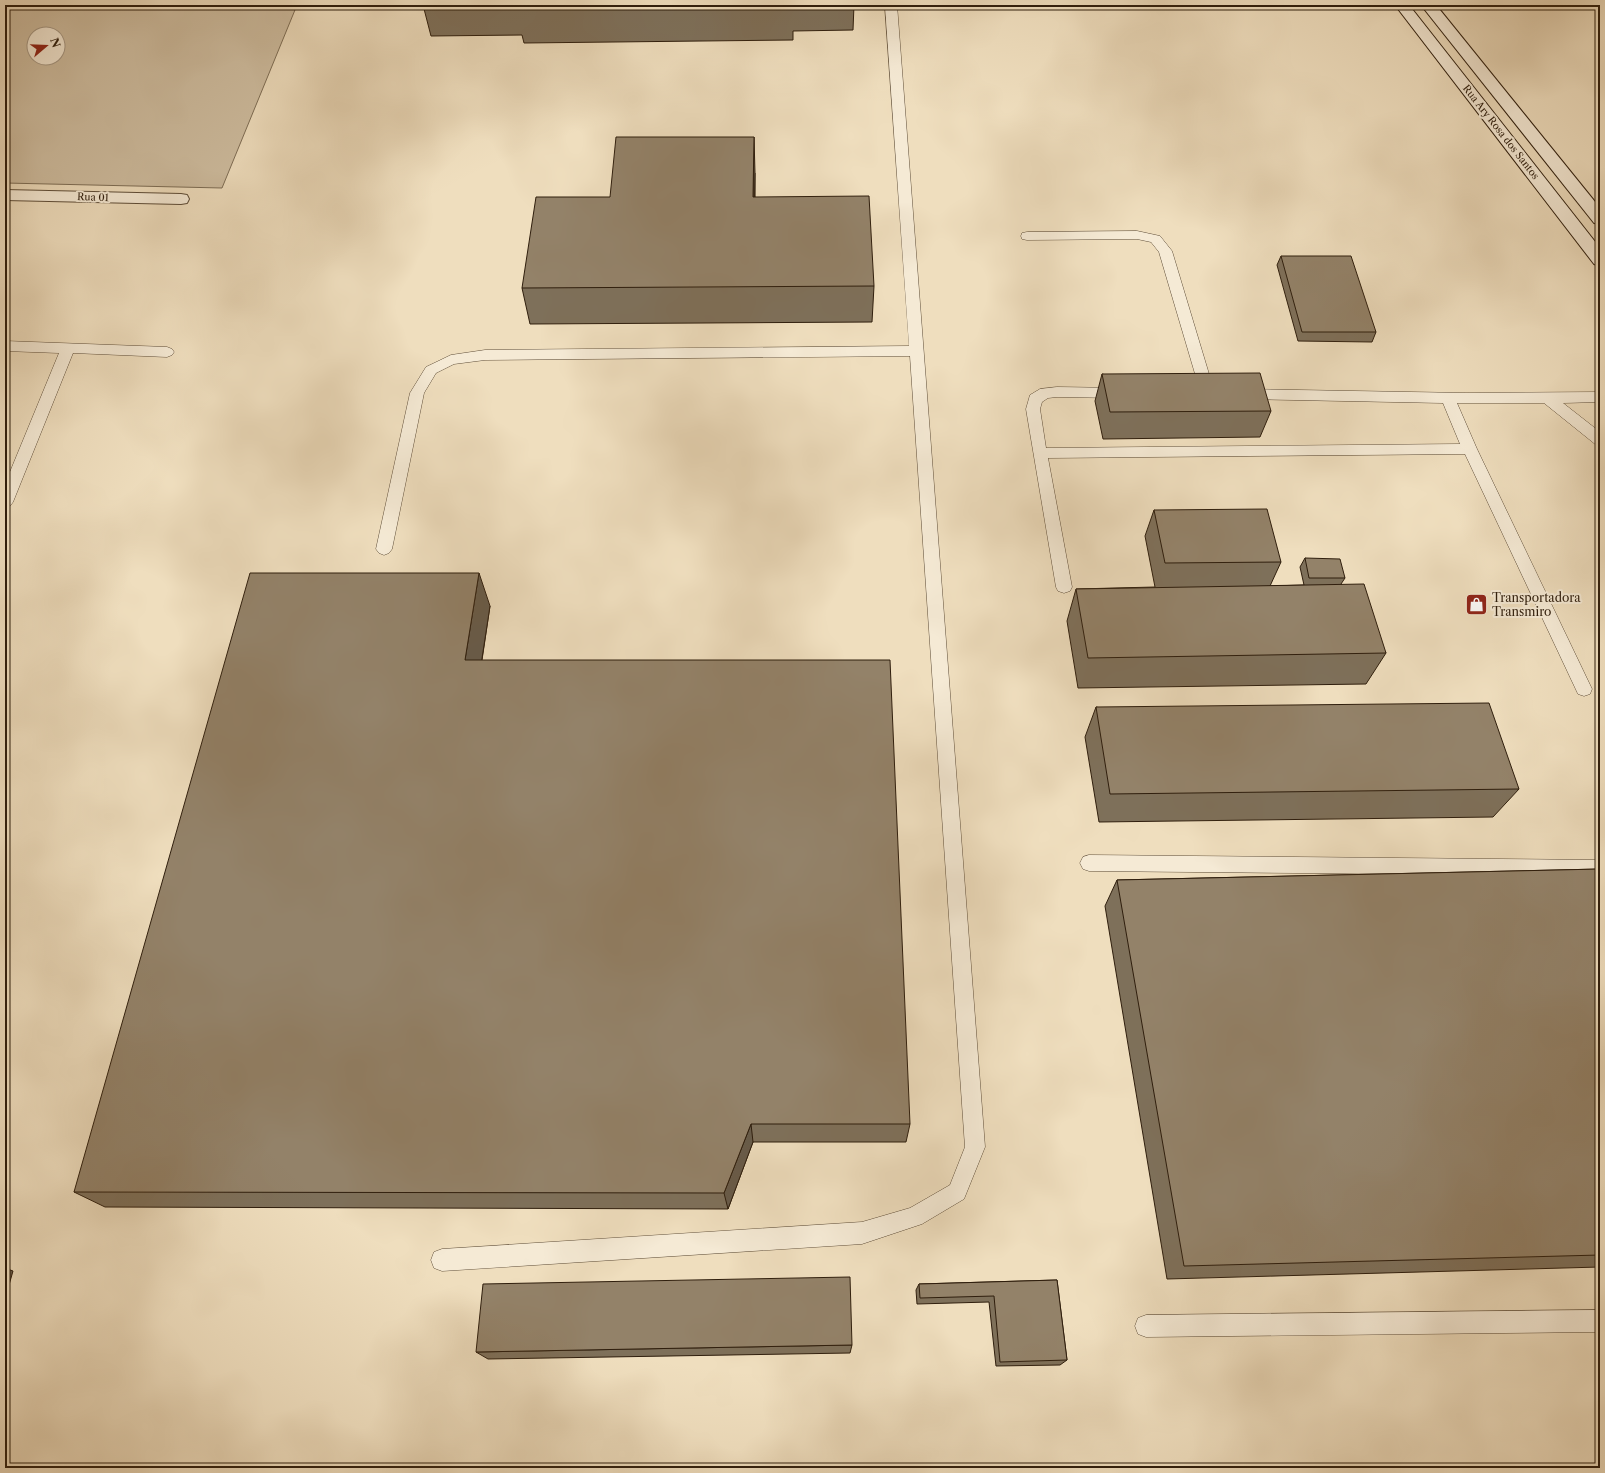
<svg xmlns="http://www.w3.org/2000/svg" width="1605" height="1473" font-family="'Libre Caslon Text',serif">
	<style>
		.green { fill: #cebda0; stroke: #7e6e56; fill-rule: evenodd }
		.lines { fill: none; stroke-linecap: round; stroke-linejoin: round }
		.lane-casing { stroke: #5f4e39; stroke-width: 1 }
		.street-casing { stroke: #5f4e39; stroke-width: 2 }
		.secondary-casing { stroke: #2f1e0d; stroke-width: 2 }
		.lane { fill: #f5ead5; fill-rule: evenodd }
		.street { fill: #f5ead5; fill-rule: evenodd }
		.secondary { fill: #f5ead5; fill-rule: evenodd }
		.wall { fill: #7e705a; stroke: #2f1e0d }
		.shaded-wall { fill: #675b4a; stroke: #2f1e0d }
		.building { fill: #938269; stroke: #2f1e0d }
		.labels { text-anchor: middle; dominant-baseline: central; stroke-width: 4; stroke-linejoin: round; paint-order: stroke }
		.far-street-label { font-size: 10px; fill: #2f1e0d; stroke: #f5ead5 }
		.poi-label { font-size: 12px; fill: #2f1e0d; stroke: #f5ead5; text-anchor: start }
	</style>
	<rect width="100%" height="100%" fill="#efdebe"/>
	<filter id="stains"><feTurbulence type="fractalNoise" baseFrequency=".005" numOctaves="4"/><feColorMatrix values="0 0 0 0 .2 0 0 0 0 .09 0 0 0 0 .02 0 0 0 .5 -.17"/></filter>
	<radialGradient id="worn" r=".72"><stop offset=".6" stop-color="#630" stop-opacity="0"/><stop offset="1" stop-color="#630" stop-opacity=".3"/></radialGradient>
	<path class="green" d="M5,5H297L222,188L5,183ZM34,34H58V58H34Z"/>
	<g class="lines">
		<defs>
			<g id="lane">
				<path d="M885,5H897L985,1147L964,1199L922,1224L862,1244L442,1271L434,1268L431,1260L434,1252L442,1249L862,1222L910,1208L950,1185L965,1147L910,356L485,360L454,364L436,373L424,393L392,549L389,553L384,555L379,553L376,549L410,393L426,367L451,355L485,350L909,346Z"/>
				<path d="M1137,231L1160,236L1172,251L1215,394L1213,398L1208,399L1203,398L1201,394L1159,252L1151,242L1137,239L1027,240L1022,239L1021,236L1022,233L1027,232Z"/>
				<path d="M5,341L167,347L172,349L174,352L172,355L167,357L73,353L13,502L10,506L5,508V484L59,353L5,351Z"/>
				<path d="M1057,387L1120,388L1125,389L1127,393L1125,397L1120,398L1057,397L1048,398L1042,402L1040,409L1046,448L1460,444L1443,403L1242,399L1237,398L1235,394L1237,390L1242,389L1466,393L1600,392V402L1563,403L1600,432V445L1595,444L1544,403H1457L1477,449L1592,689L1590,694L1584,696L1578,694L1465,454L1048,458L1072,587L1070,591L1064,593L1058,591L1056,587L1026,409L1030,395L1040,389Z"/>
				<path d="M1089,855L1600,860V876L1089,871L1083,869L1080,863L1083,857Z"/>
				<path d="M1600,1310V1332L1146,1337L1138,1334L1135,1326L1138,1318L1146,1315Z"/>
			</g>
			<path id="street" d="M5,190L181,194L187,195L189,199L187,203L181,204L5,200Z"/>
			<g id="secondary">
				<path d="M1395,5H1409L1600,248V266L1594,264Z"/>
				<path d="M1421,5H1436L1600,208V224L1594,223Z"/>
			</g>
		</defs>
		<use href="#lane" class="lane-casing"/>
		<use href="#street" class="street-casing"/>
		<use href="#secondary" class="secondary-casing"/>
		<use href="#lane" class="lane"/>
		<use href="#street" class="street"/>
		<use href="#secondary" class="secondary"/>
	</g>
	<g class="wall">
		<path d="M423,5H854L853,30L793,31V40L524,43L522,35L431,36Z"/>
		<path d="M1042,5H1095L1044,9Z"/>
		<path d="M755,173V197L874,286L872,322L530,324L522,288L610,197Z"/>
		<path d="M1281,256L1376,332L1372,342L1298,341L1277,265Z"/>
		<path d="M1102,374L1271,411L1260,437L1103,439L1095,401Z"/>
		<path d="M1154,510L1281,562L1270,586L1304,585L1300,567L1305,558L1345,578L1341,584L1386,653L1366,684L1078,688L1067,621L1076,589L1155,587L1145,536Z"/>
		<path d="M490,606L482,660L910,1124L906,1142H753L728,1209L105,1207L74,1192Z"/>
		<path d="M1096,707L1519,789L1493,817L1099,822L1085,737Z"/>
		<path d="M1600,869V1267L1167,1279L1105,906L1117,880Z"/>
		<path d="M1057,1280L1067,1360L1060,1365L996,1366L989,1302L917,1304L916,1290L919,1284Z"/>
		<path d="M852,1345L850,1353L488,1359L476,1352Z"/>
	</g>
	<g class="shaded-wall">
		<path d="M754,137L755,173L754,234L753,197Z"/>
		<path d="M479,573L490,606L477,691L465,660Z"/>
		<path d="M751,1124L753,1142L728,1209L724,1193Z"/>
		<path d="M5,1268L13,1271L5,1299Z"/>
	</g>
	<g class="building">
		<path d="M517,5H653L517,7Z"/>
		<path d="M616,137H754L753,197L869,196L874,286L522,288L536,197H610Z"/>
		<path d="M1281,256H1351L1376,332H1302Z"/>
		<path d="M1260,373L1271,411L1110,412L1102,374Z"/>
		<path d="M1267,509L1281,562L1165,563L1154,510Z"/>
		<path d="M1305,558L1340,559L1345,578H1309Z"/>
		<path d="M250,573H479L465,660H890L910,1124H751L724,1193L74,1192Z"/>
		<path d="M1364,584L1386,653L1088,658L1076,589Z"/>
		<path d="M1489,703L1519,789L1110,794L1096,707Z"/>
		<path d="M1600,869V1255L1184,1266L1117,880Z"/>
		<path d="M850,1277L852,1345L476,1352L483,1284Z"/>
		<path d="M1057,1280L1067,1360L1000,1362L994,1296L920,1298L919,1284Z"/>
	</g>
	<defs>
		<symbol id="shop-square" viewBox="-11 -11 22 22"><rect x="-9" y="-9" width="18" height="18" rx="4" fill="#8f2418" stroke="#f5ead5"/><path d="M-5-2.5h2.3a2.7 3.5 0 0 1 5.4 0H5L5.5 6h-11ZM-1.5-2.5h3a1.5 2.3 0 0 0-3 0Z" fill="#fff"/></symbol>
	</defs>
	<g fill-rule="evenodd">
		<use href="#shop-square" x="1464" y="592" width="25" height="25"/>
	</g>
	<g class="labels">
		<g class="far-street-label">
			<text transform="translate(1501 132) rotate(52)">Rua Ary Rosa dos Santos</text>
			<text transform="translate(93 197) rotate(2)">Rua 01</text>
		</g>
		<g class="poi-label">
			<text x="1492" y="597">Transportadora<tspan x="1492" dy="14">Transmiro</tspan></text>
		</g>
	</g>
	<rect width="1605" height="1473" fill="none" stroke="#efdebe" stroke-width="20"/>
	<rect x="6" y="6" width="1593" height="1461" fill="none" stroke="#2f1e0d" stroke-width="2"/>
	<rect x="10" y="10" width="1585" height="1453" fill="none" stroke="#2f1e0d"/>
	<g transform="translate(46 46) rotate(71)"><circle r="19" fill="#f5ead5" stroke="#a69885"/>
	<path d="M0-3L7 15L0 10L-7 15Z" fill="#8f2418"/>
	<text y="-6" font-size="11" font-weight="bold" text-anchor="middle" fill="#2f1e0d">N</text>
	</g>
	<rect width="100%" height="100%" filter="url(#stains)"/>
	<rect width="100%" height="100%" fill="url(#worn)"/>
</svg>
